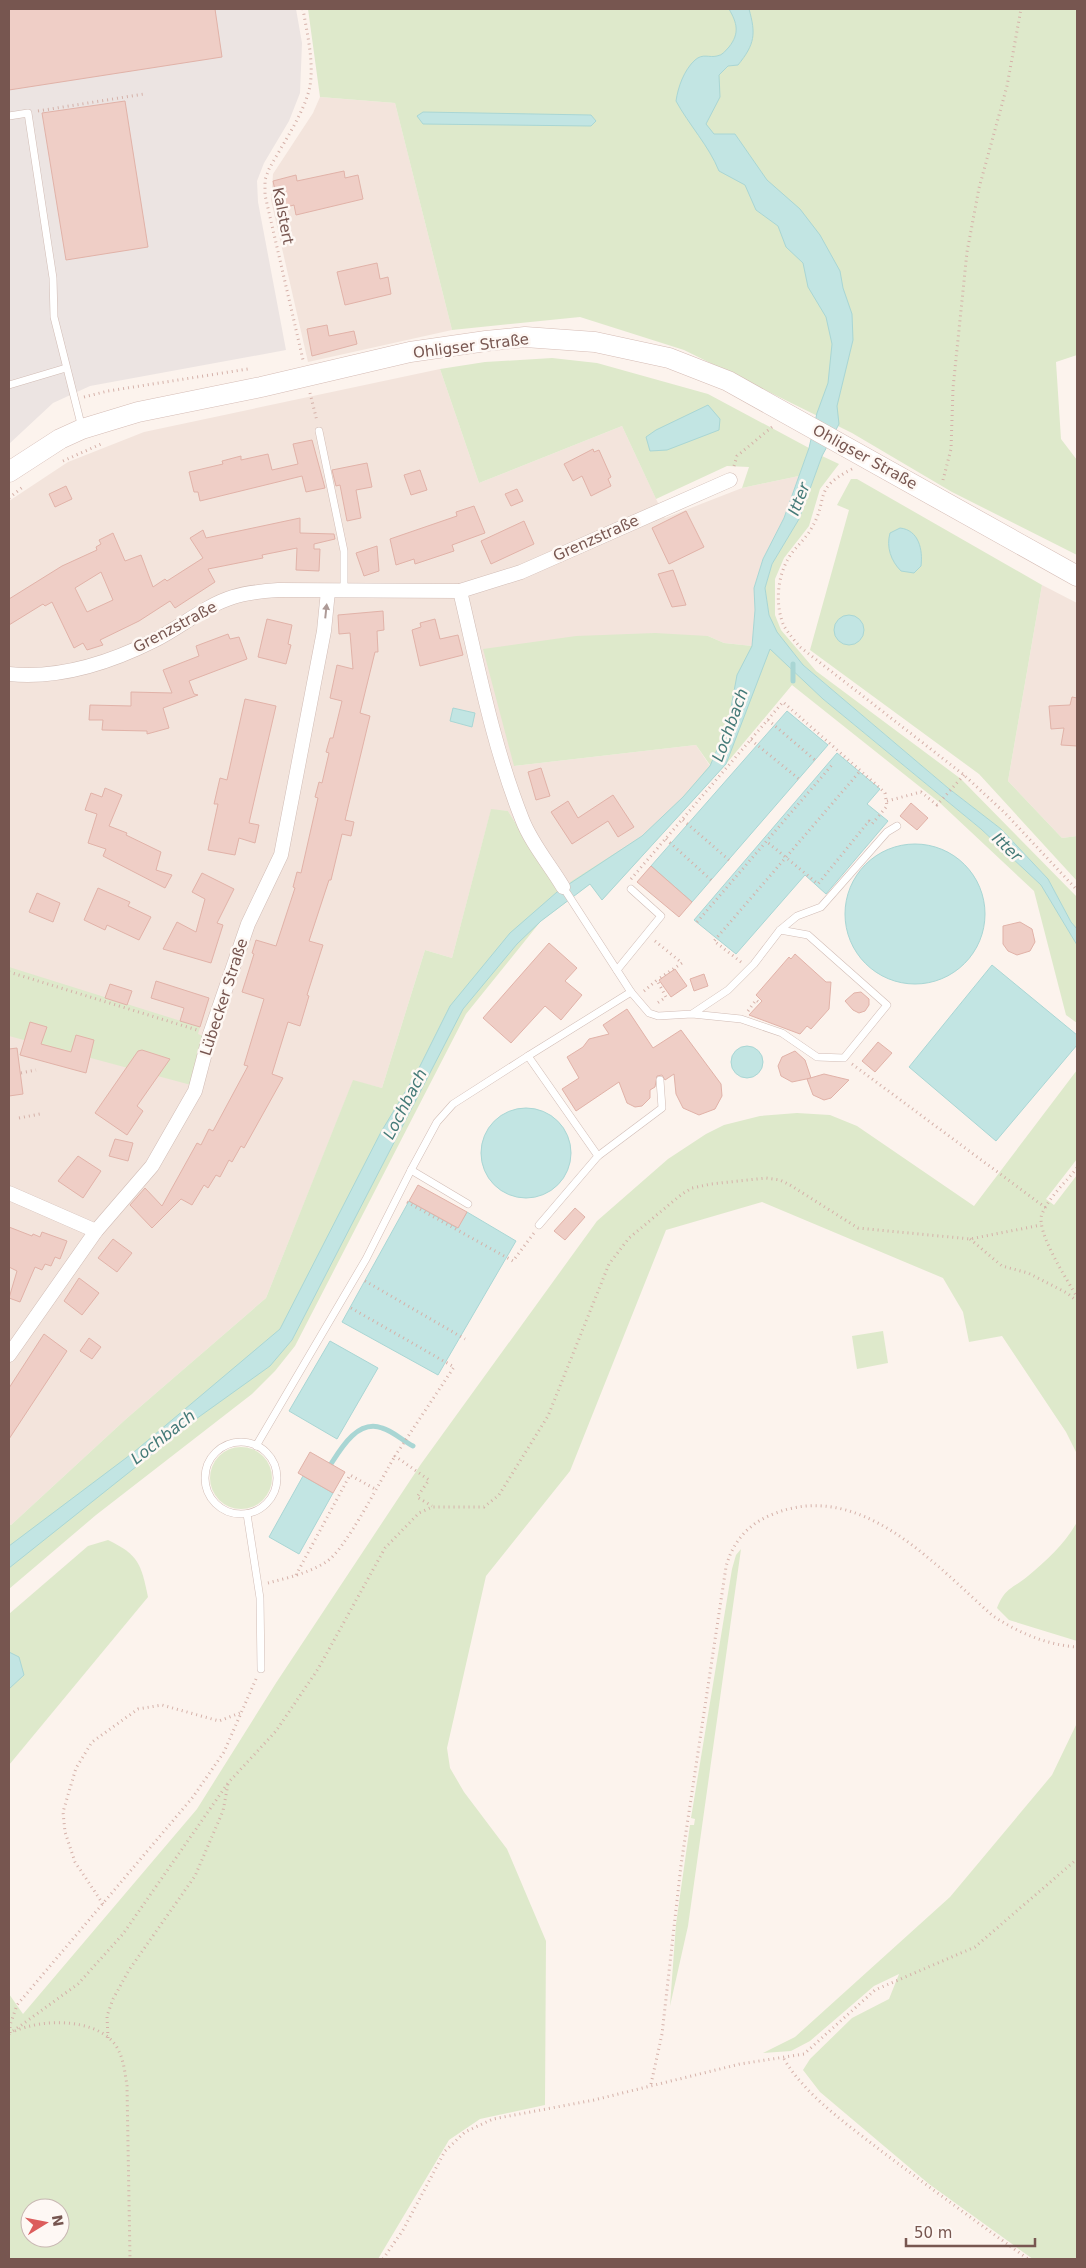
<svg xmlns="http://www.w3.org/2000/svg" width="1086" height="2268" font-family="'DejaVu Sans',sans-serif">
	<style>
		.residential { fill: #f3e4dc }
		.industrial { fill: #ece4e2 }
		.green { fill: #dee9cb; fill-rule: evenodd }
		.water { fill: #c2e5e3; stroke: #a9d6d4 }
		.lines { fill: none; stroke-linecap: round; stroke-linejoin: round }
		.stream { stroke: #a9d6d4; stroke-width: 5 }
		.building { fill: #efcec6; stroke: #e1b2a8; fill-rule: evenodd }
		.service-casing { stroke: #d1bcb5; stroke-width: 8 }
		.minor-casing { stroke: #d1bcb5; stroke-width: 15 }
		.secondary-casing { stroke: #d5bcb5; stroke-width: 21 }
		.path { stroke: #d5b1a9; stroke-width: 3; stroke-dasharray: 1 4; stroke-linecap: butt }
		.service { stroke: #fff; stroke-width: 7 }
		.minor { stroke: #fff; stroke-width: 14 }
		.secondary { stroke: #fff; stroke-width: 20 }
		.oneway { fill: #ad9a96 }
		.labels { text-anchor: middle; dominant-baseline: central; stroke-width: 5; stroke-linejoin: round; paint-order: stroke }
		.street-label { font-size: 15px; fill: #775650; stroke: #fef8f4 }
		.water-label { font-size: 16px; font-style: italic; fill: #447a78; stroke: #fef8f4 }
	</style>
	<rect width="100%" height="100%" fill="#fcf3ed"/>
	<g class="residential">
		<path d="M320,97L395,103L452,330L308,362L271,200L273,174L313,113Z"/>
		<path d="M440,369L479,483L622,426L665,518L742,488L799,476L784,518L763,559L754,588L755,610L752,646L724,643L708,636L514,766L696,745L710,766L683,797L642,836L557,892L508,811L491,810L452,958L425,950L382,1088L353,1081L266,1298L126,1419L11,1525L9,1524V501L68,462L144,432Z"/>
		<path d="M1042,585L1077,603V836L1062,838L1008,781Z"/>
	</g>
	<path class="industrial" d="M9,9H296L302,43L300,93L289,121L264,163L257,181L258,202L286,350L90,386L53,403L9,444Z"/>
	<g class="green">
		<path d="M308,9H1077V355L1056,362L1061,439L1077,460V555L952,492L852,433L684,350L580,317L452,330L395,103L320,97Z"/>
		<path d="M552,358L597,363L708,394L809,448L799,476L742,488L749,467L727,466L656,499L622,426L479,483L440,369L485,362Z"/>
		<path d="M822,456L839,464L820,489L809,526L784,558L775,579V615L781,630L816,671L961,779L1077,897V929L1071,922L1048,879L1001,829L948,788L803,665L776,632L769,615L765,588L772,564L799,519Z"/>
		<path d="M851,479H857L1042,585L1008,781L1062,838L1077,836V881L979,774L810,650L849,510L837,505Z"/>
		<path d="M655,633L708,636L724,643L770,648L823,699L981,829L1041,885L1077,945V1023L1066,1015L1034,891L939,802L792,685L726,764L602,900L590,884L577,894L570,882L642,836L683,797L710,765L696,745L514,766L483,649L576,636Z"/>
		<path d="M491,809L508,811L565,903L541,921L466,1014L295,1346L275,1371L252,1394L96,1515L9,1589V1524L11,1525L126,1419L266,1298L353,1080L382,1088L425,950L452,958Z"/>
		<path d="M9,967L200,1027L198,1034L203,1036L191,1085L9,1036Z"/>
		<path d="M1077,1070V1159L1046,1199L1054,1205L1077,1175V1454L1066,1432L1002,1336L969,1342L963,1312L943,1278L762,1202L666,1230L570,1471L486,1576L447,1748L450,1768L464,1792L507,1849L546,1941L545,2105L480,2119L449,2140L378,2259H9V1994L23,2014L197,1809L276,1683L421,1464L597,1221L668,1159L706,1134L724,1125L760,1116L797,1113L830,1115L857,1126L974,1206ZM30,2208H60V2238H30Z"/>
		<path d="M883,1331L888,1363L857,1369L852,1336Z"/>
		<circle cx="241" cy="1478" r="31"/>
		<path d="M1077,1522V1641L1009,1620L997,1608C1005,1588 1012,1589 1028,1576C1047,1560 1065,1544 1077,1522Z"/>
		<path d="M108,1540C139,1555 141,1564 148,1597L9,1765V1614L88,1546Z"/>
		<path d="M741,1549L688,1926L670,2006L676,1924L690,1825H694L695,1819L691,1818L732,1569L736,1555Z"/>
		<path d="M1077,1723V2259H1033L1030,2257L929,2184L820,2092L803,2070L810,2059L852,2018L889,1999L899,1974L874,1986L810,2041L791,2051L763,2053L795,2037L950,1897L1052,1775Z"/>
	</g>
	<g class="water">
		<path d="M729,9H749C756,34 755,44 738,65L728,66L719,75L720,97L706,124L714,134H735L767,180L800,209L820,235L840,271L843,288L852,314L853,340L837,406L839,424L822,456L799,519L772,564L765,588L769,615L777,632L803,665L948,788L1001,829L1048,879L1071,922L1077,929V945L1041,885L981,829L823,699L770,649L726,764L602,900L590,884L541,921L517,944L463,1009L292,1340L270,1366L196,1419L9,1568V1546L134,1452L280,1329L381,1132L416,1074L450,1006L510,933L557,892L642,836L683,797L710,766L728,724L737,675L752,646L755,610L754,588L763,559L784,518L809,448L817,413L828,383L832,344L826,317L808,287L803,263L786,247L778,226L756,210L745,185L719,171C709,146 689,125 676,101C678,87 684,70 695,60C703,53 709,58 717,56C723,55 725,51 729,47C740,33 737,23 729,9Z"/>
		<path d="M423,112L591,115L596,121L591,126L423,124L417,116Z"/>
		<path d="M708,405L720,419L719,430L667,450L650,451L646,437L656,430Z"/>
		<path d="M900,528C919,530 923,550 921,566L914,573L901,571C891,561 886,547 890,533Z"/>
		<circle cx="849" cy="630" r="15"/>
		<path d="M453,708L475,713L472,727L450,721Z"/>
		<path d="M787,711L828,745L692,902L651,866Z"/>
		<path d="M837,753L880,789L867,804L888,821L826,894L805,875L736,954L694,920Z"/>
		<circle cx="915" cy="914" r="70"/>
		<path d="M992,965L1077,1035V1045L996,1141L909,1067Z"/>
		<circle cx="747" cy="1062" r="16"/>
		<circle cx="526" cy="1153" r="45"/>
		<path d="M409,1201L457,1228L467,1212L516,1241L438,1375L342,1322Z"/>
		<path d="M330,1341L378,1368L337,1439L289,1411Z"/>
		<path d="M303,1476L333,1493L299,1554L269,1537Z"/>
		<path d="M9,1652L19,1657L24,1675L9,1689Z"/>
	</g>
	<g class="lines">
		<g class="stream">
			<path d="M793,664V681"/>
			<path d="M331,1464C341,1448 358,1419 382,1428C393,1431 403,1441 413,1446"/>
		</g>
	</g>
	<g class="building">
		<path d="M9,9H215L222,57L9,90Z"/>
		<path d="M125,101L148,247L66,260L42,113Z"/>
		<path d="M344,171L345,178L358,175L363,199L296,215L294,205L279,209L273,181L296,175L297,181Z"/>
		<path d="M377,263L380,279L388,277L391,294L345,305L337,272Z"/>
		<path d="M327,325L329,336L354,331L357,344L312,356L307,329Z"/>
		<path d="M312,440L325,488L306,492L302,476L200,501L198,492H194L189,472L223,464L222,461L241,456V460L268,454L272,470L298,464L293,444Z"/>
		<path d="M593,449L594,452L599,450L611,477L608,479L611,486L591,496L582,476L573,481L564,464Z"/>
		<path d="M367,463L372,487L356,490L361,518L347,521L340,485L336,486L332,470Z"/>
		<path d="M420,470L427,490L411,495L404,475Z"/>
		<path d="M66,486L72,499L55,507L49,494Z"/>
		<path d="M517,489L523,501L511,506L505,494Z"/>
		<path d="M474,506L485,533L452,545L454,551L415,564L414,559L396,565L390,539L457,516L456,512Z"/>
		<path d="M686,511L704,547L669,564L652,528Z"/>
		<path d="M300,518V533L334,534L335,539L314,544V549H320L319,571L296,570L297,548L262,555L263,558L208,569L215,582L175,608L170,601L139,621L100,640L103,645L87,650L83,643L74,648L52,602L45,606L43,604L9,625V599L62,566L97,550L96,547L101,544L99,540L113,533L125,561L141,555L153,587L165,579L167,581L203,558L190,538L203,530L206,538ZM101,572L113,600L87,612L75,588Z"/>
		<path d="M524,521L534,544L491,564L481,541Z"/>
		<path d="M377,546L379,571L364,576L356,553Z"/>
		<path d="M673,570L686,605L672,607L658,574Z"/>
		<path d="M383,611L384,630L377,631L378,652H375L360,713L370,716L345,820L354,822L351,836L342,834L331,880H329L309,941L323,945L307,995L309,996L300,1026L288,1022L279,1051L272,1074L283,1078L244,1148L241,1146L232,1162L229,1160L220,1177L216,1175L208,1188L204,1185L192,1205L181,1199L152,1228L130,1205L145,1188L162,1206L197,1143L201,1145L209,1129L213,1131L248,1066L244,1065L264,999L242,992L254,954L252,953L256,940L276,946L295,888L293,887L297,872L301,873L318,798L315,797L319,782L322,783L329,753L326,752L330,738H333L342,701L330,698L337,665L353,669L350,633L339,634L338,615Z"/>
		<path d="M267,619L292,625L288,644L291,645L286,664L258,657Z"/>
		<path d="M435,619L440,639L458,635L463,655L420,666L412,630L421,627L420,623Z"/>
		<path d="M228,634L230,639L239,637L247,659L189,681L194,694L198,695L163,708L169,728L147,734V731L102,730L103,720H89L90,705L131,706V692L172,693L163,670L199,656L196,646Z"/>
		<path d="M1072,697L1077,698V746L1061,745L1064,728L1051,729L1049,706L1070,705Z"/>
		<path d="M245,699L276,706L249,823L259,825L255,843L239,838L235,855L208,850L218,804H214L220,778L227,780Z"/>
		<path d="M541,768L550,796L536,800L528,772Z"/>
		<path d="M105,788L122,795L109,826L127,833L126,835L161,852L156,870L172,875L165,888L103,856L106,849L88,843L97,814L85,810L91,793L102,797Z"/>
		<path d="M613,795L634,827L618,837L608,821L572,844L551,812L568,801L578,818Z"/>
		<path d="M911,803L928,818L917,830L900,816Z"/>
		<path d="M651,866L692,902L679,917L637,882Z"/>
		<path d="M202,873L234,889L217,923L223,925L211,963L163,949L177,922L196,932L205,899L192,892Z"/>
		<path d="M98,888L130,902L128,906L151,917L139,940L107,925L105,930L84,920Z"/>
		<path d="M37,893L60,903L53,922L29,912Z"/>
		<path d="M1020,922L1032,929L1035,942L1030,951L1017,955L1008,951L1003,944V926Z"/>
		<path d="M549,943L577,968L565,981L582,995L561,1020L545,1006L511,1043L483,1018Z"/>
		<path d="M795,954L826,982H831L829,1009L811,1029L807,1026L800,1034L749,1015L762,1001L756,995L789,957L791,959Z"/>
		<path d="M675,969L687,986L671,997L659,980Z"/>
		<path d="M704,974L708,986L694,991L690,979Z"/>
		<path d="M156,981L209,998L200,1027L180,1021L184,1008L151,998Z"/>
		<path d="M110,984L132,991L127,1005L105,998Z"/>
		<path d="M861,992L869,999V1005L865,1011L859,1013L853,1010L845,1001L854,993Z"/>
		<path d="M627,1009L653,1048L681,1030L721,1084L722,1096L715,1109L699,1115L683,1108L676,1094L674,1074L665,1080L662,1075L657,1076L655,1087L650,1090V1098L642,1106L635,1107L627,1103L619,1082L576,1111L562,1089L579,1078L567,1057L583,1047L589,1039L609,1034L603,1025Z"/>
		<path d="M30,1022L47,1027L41,1044L71,1052L76,1035L94,1040L86,1073L20,1055Z"/>
		<path d="M878,1042L892,1053L875,1072L862,1061Z"/>
		<path d="M17,1048L23,1094L9,1096V1049Z"/>
		<path d="M142,1050L170,1059L137,1106L143,1111L127,1135L95,1113L138,1051Z"/>
		<path d="M795,1051L805,1060L811,1078L792,1082L781,1076L778,1066L782,1057Z"/>
		<path d="M824,1074L849,1080L831,1098L824,1100L813,1095L807,1079Z"/>
		<path d="M115,1139L133,1143L128,1161L109,1156Z"/>
		<path d="M78,1156L101,1171L83,1198L58,1181Z"/>
		<path d="M418,1185L467,1212L458,1228L409,1201Z"/>
		<path d="M575,1208L585,1217L565,1240L554,1231Z"/>
		<path d="M9,1227L32,1236L33,1234L40,1237L42,1232L67,1241L60,1259L55,1257L51,1266L45,1264L42,1270L35,1267L20,1302L9,1298L17,1271L9,1267Z"/>
		<path d="M113,1239L132,1253L117,1272L98,1258Z"/>
		<path d="M79,1278L99,1293L82,1315L64,1301Z"/>
		<path d="M44,1334L67,1351L9,1439V1388Z"/>
		<path d="M89,1338L101,1347L92,1359L80,1351Z"/>
		<path d="M310,1452L345,1472L333,1493L298,1473Z"/>
	</g>
	<g class="lines">
		<defs>
			<g id="service">
				<path d="M9,116L28,113L53,278L54,317L82,428"/>
				<path d="M9,385L66,368"/>
				<path d="M319,431L344,551V591"/>
				<path d="M563,887L631,992L528,1056L598,1156L662,1108L660,1080"/>
				<path d="M780,930L797,916L821,907L887,832L897,826"/>
				<path d="M617,970L661,916L631,889"/>
				<path d="M631,992L649,1013L658,1016L692,1014L728,990L754,964L780,930L808,935L887,1005L844,1058L817,1057L782,1033L741,1019L692,1014"/>
				<path d="M468,1204L411,1170L437,1122L453,1104L528,1056"/>
				<path d="M539,1225L598,1156"/>
				<circle cx="241" cy="1478" r="36"/>
				<path d="M256,1446L366,1259L411,1170"/>
				<path d="M247,1514L260,1598L261,1669"/>
			</g>
			<g id="minor">
				<path d="M460,591C478,667 493,746 522,819C531,843 550,865 563,887"/>
				<path d="M9,674C58,679 109,663 153,641C180,628 204,606 233,597C248,592 264,591 279,590L460,591L521,572L730,480"/>
				<path d="M9,1193L96,1231"/>
				<path d="M9,1355L96,1231L152,1166L195,1091L210,1034L248,924L281,855L324,631L328,591"/>
			</g>
			<path id="secondary" d="M9,472L60,439L82,429L138,412L261,387L410,352L486,341L525,337L595,342L669,358L728,381L1077,576"/>
		</defs>
		<use href="#service" class="service-casing"/>
		<use href="#minor" class="minor-casing"/>
		<use href="#secondary" class="secondary-casing"/>
		<g class="path">
			<path d="M303,9C307,33 314,61 310,86C305,112 282,145 269,169L265,180V195L303,360"/>
			<path d="M38,111L144,94"/>
			<path d="M310,393L317,421"/>
			<path d="M84,397L108,391L248,369"/>
			<path d="M63,461L101,444"/>
			<path d="M734,466L737,456L772,427"/>
			<path d="M852,469C811,490 830,498 811,529C805,540 794,548 788,559C777,578 775,606 784,626C788,633 795,641 800,647L964,775L1005,813L1077,890"/>
			<path d="M943,480L951,449L953,388L967,252L979,188L1007,86L1021,9"/>
			<path d="M9,498L24,486"/>
			<path d="M768,720L815,760"/>
			<path d="M751,740L799,779"/>
			<path d="M887,801L921,792L937,805L964,775"/>
			<path d="M683,820L729,860"/>
			<path d="M666,839L711,880"/>
			<path d="M631,879L783,702L880,788L885,793L887,806L872,824L869,821L818,884L766,841"/>
			<path d="M697,922L832,765"/>
			<path d="M655,941L682,963L657,980"/>
			<path d="M741,962L714,941L861,770"/>
			<path d="M9,972L197,1030"/>
			<path d="M644,991L657,980L666,997L656,1004"/>
			<path d="M748,1011L756,1000L760,1003"/>
			<path d="M852,1064L1046,1208"/>
			<path d="M21,1073L36,1070"/>
			<path d="M19,1118L40,1114"/>
			<path d="M1077,1168C1066,1182 1049,1197 1042,1214C1035,1231 1068,1281 1077,1297"/>
			<path d="M407,1202L513,1261L534,1233"/>
			<path d="M970,1239L1002,1266L1028,1273L1067,1293L1077,1301"/>
			<path d="M365,1281L465,1339"/>
			<path d="M351,1308L454,1367L395,1456L429,1480L417,1497L432,1506"/>
			<path d="M296,1575L350,1475L375,1489"/>
			<path d="M268,1583C287,1578 309,1573 326,1562C345,1551 381,1479 395,1456"/>
			<path d="M103,1904L75,1862L65,1832L63,1812L76,1768L92,1742L138,1709L162,1705L219,1721L240,1713"/>
			<path d="M15,2031C42,2019 92,2018 113,2042C123,2053 125,2072 127,2086L130,2259"/>
			<path d="M10,2033V2025L17,2005L193,1797L224,1752L256,1679"/>
			<path d="M9,2034L78,1984L123,1934L228,1783L276,1731L318,1669L385,1548L419,1513L432,1507H484L499,1495L548,1416L609,1264L629,1238L682,1194L692,1188L711,1184L766,1178L780,1180L790,1185L858,1228L970,1239L1041,1225"/>
			<path d="M108,2038L107,2016L113,1999L129,1970L195,1876L223,1811L228,1784"/>
			<path d="M784,2059C806,2096 847,2124 880,2150C929,2187 978,2223 1028,2259"/>
			<path d="M651,2084L662,2034L681,1865L726,1567C732,1543 748,1524 771,1515C859,1477 934,1564 993,1616C1019,1633 1047,1645 1077,1647"/>
			<path d="M383,2259L403,2230L445,2151L465,2132L493,2119L594,2100L740,2064L804,2054L875,1990L975,1947L1077,1859"/>
		</g>
		<use href="#service" class="service"/>
		<use href="#minor" class="minor"/>
		<use href="#secondary" class="secondary"/>
	</g>
	<defs><path id="oneway-solid" d="M-6-.8H1V-3.2L6.5 0L1 3.2V.8H-6Z" transform="scale(1.25)"/></defs>
	<use class="oneway" href="#oneway-solid" transform="translate(326 611) rotate(-84)"/>
	<g class="labels">
		<g class="street-label">
			<text transform="translate(283 216) rotate(79)">Kalstert</text>
			<text transform="translate(471 346) rotate(-7)">Ohligser Straße</text>
			<text transform="translate(865 457) rotate(29)">Ohligser Straße</text>
			<text transform="translate(596 538) rotate(-24)">Grenzstraße</text>
			<text transform="translate(175 627) rotate(-28)">Grenzstraße</text>
			<text transform="translate(224 997) rotate(-72)">Lübecker Straße</text>
		</g>
		<g class="water-label">
			<text transform="translate(799 499) rotate(-69)">Itter</text>
			<text transform="translate(730 725) rotate(-70)">Lochbach</text>
			<text transform="translate(1007 847) rotate(43)">Itter</text>
			<text transform="translate(405 1104) rotate(-63)">Lochbach</text>
			<text transform="translate(163 1437) rotate(-38)">Lochbach</text>
		</g>
	</g>
	<rect width="1086" height="2268" fill="none" stroke="#775650" stroke-width="20"/>
	<g transform="translate(45 2223) rotate(80)"><circle r="24" fill="#fef8f4" stroke="#c8b7b2"/>
	<path d="M0-4L9 19L0 12L-9 19Z" fill="#dc5d5c"/>
	<text y="-8" font-size="14" font-weight="bold" text-anchor="middle" fill="#775650">N</text>
	</g>
	<path d="M906 2238v8h129v-8" fill="none" stroke="#775650" stroke-width="2.5"/>
	<text x="914" y="2238" font-size="15" fill="#775650" stroke="#fef8f4" stroke-width="4" paint-order="stroke">50 m</text>
</svg>
